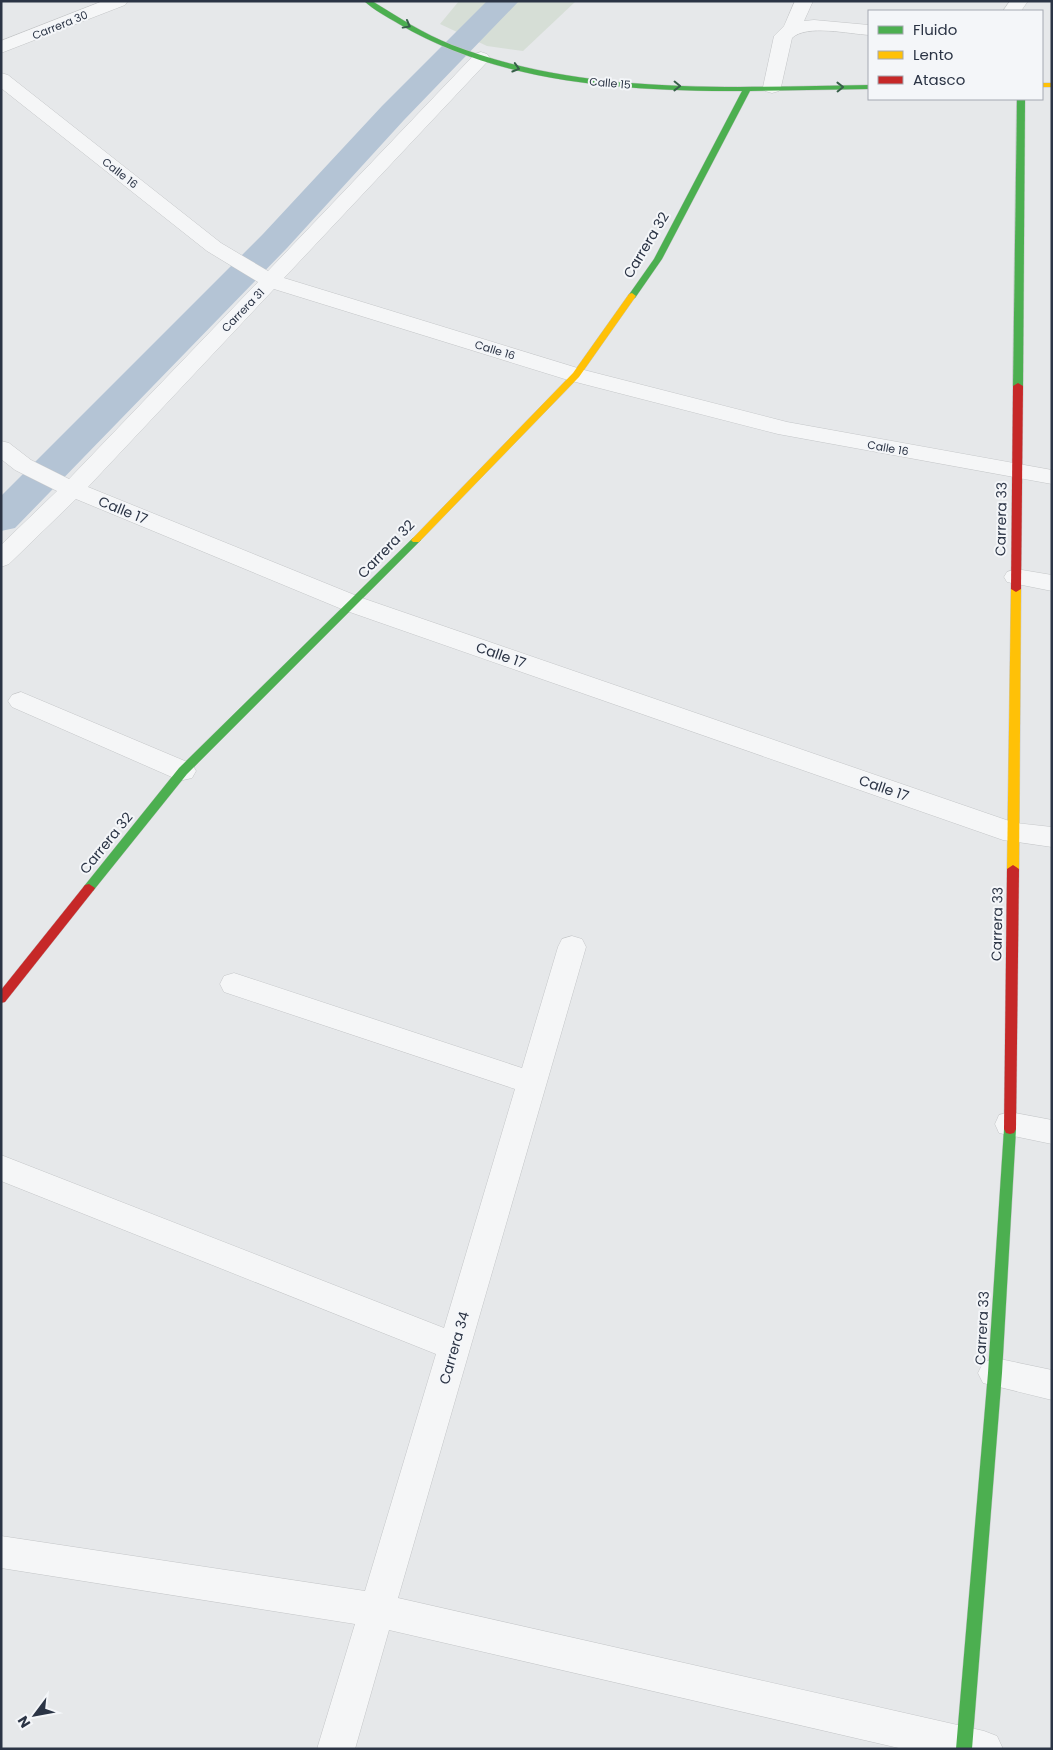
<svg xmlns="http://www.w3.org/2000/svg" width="1053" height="1750" font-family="Poppins,sans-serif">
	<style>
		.green { fill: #d6ded6 }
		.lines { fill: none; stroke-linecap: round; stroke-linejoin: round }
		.canal { fill: #b4c4d5; fill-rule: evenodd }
		.street-casing { stroke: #c4c6c8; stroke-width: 1 }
		.fast-casing { stroke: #c4c6c8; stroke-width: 1 }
		.slow-casing { stroke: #c4c6c8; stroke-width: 1 }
		.jam-casing { stroke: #c4c6c8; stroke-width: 1 }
		.street { fill: #f5f6f7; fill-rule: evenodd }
		.fast { fill: #4caf50; fill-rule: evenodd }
		.slow { fill: #ffc107; fill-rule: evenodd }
		.jam { fill: #c62828; fill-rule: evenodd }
		.oneway { stroke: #375f49 }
		.labels { text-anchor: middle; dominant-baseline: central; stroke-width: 4; stroke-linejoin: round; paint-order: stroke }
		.far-street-label { font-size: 11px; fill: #2b3445; stroke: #f4f6f9 }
		.street-label { font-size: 14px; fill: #2b3445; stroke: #f4f6f9 }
	</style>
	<rect width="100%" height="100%" fill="#e6e8ea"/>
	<path class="green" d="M459,1H576L523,51L487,46L440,24Z"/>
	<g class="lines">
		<path class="canal" d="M487,1H519L404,120L287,248L15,528L1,531V496L263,234L382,106Z"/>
		<defs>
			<g id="street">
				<path d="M103,1H128L125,5L1,53V41Z"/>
				<path d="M795,1H813L804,21L814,20L869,25V35C849,34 807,24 792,38L781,87L779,91L772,93L765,91L763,87L774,36L784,26Z"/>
				<path d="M1010,1H1028L1021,11H1003Z"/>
				<path d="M481,52L487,54L490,58L487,62L284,278L584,370L787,422L1052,470V484L778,434L568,380L274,289L88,487L362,598L1015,823L1052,827V847L1003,840L344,610L76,499L9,564L1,567V545L57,491L15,470L1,459V441L9,443L31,460L69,479L258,282L207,251L1,88V73L8,75L221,243L268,271L475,54Z"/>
				<path d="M1016,569L1052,575V591L1007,582L1004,577L1007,572Z"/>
				<path d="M21,692L192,764L196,771L192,778L183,780L174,778L12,707L8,701L12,695Z"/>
				<path d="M572,936L582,939L586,947L398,1598L984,1731L997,1736L1003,1749H903L389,1630L355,1749H317L355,1624L1,1568V1536L365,1591L436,1354L1,1181V1155L444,1328L515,1089L224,992L220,984L224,976L234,973L522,1068L558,947L562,939Z"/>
				<path d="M1010,1112L1052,1120V1144L999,1133L995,1124L999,1115Z"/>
				<path d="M995,1358L1052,1370V1400L983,1383L978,1373L983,1363Z"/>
			</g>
			<g id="fast">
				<path d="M364,1H372C398,17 424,34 452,45C585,96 730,87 869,85V89L750,91L662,259L635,298L632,299L628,296L654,259L742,91C626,91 501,84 399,24C387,17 374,10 364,1Z"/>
				<path d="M1017,99H1025L1023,386L1018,389L1013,386Z"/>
				<path d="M416,537L421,540L187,774L93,891H85L83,888L85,885L179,768L413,538Z"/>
				<path d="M1010,1124L1014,1125L1016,1129L1002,1373L972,1749H956L988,1373L1004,1129L1006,1125Z"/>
			</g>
			<g id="slow">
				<rect x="1042" y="83" width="10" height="4"/>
				<path d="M632,293L636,296L579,377L419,542H413L411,540L413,538L573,373L629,294Z"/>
				<path d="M1016,586L1021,589L1019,869L1013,873L1007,869L1011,589Z"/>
			</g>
			<g id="jam">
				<path d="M1018,383L1023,386L1021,589L1016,592L1011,589L1013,386Z"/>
				<path d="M1013,865L1019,869L1016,1129L1014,1133L1010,1134L1006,1133L1004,1129L1007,869Z"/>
				<path d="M89,884L95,888L93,891L5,1002L1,1003V990L85,885Z"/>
			</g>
		</defs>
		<use href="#street" class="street-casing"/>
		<use href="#fast" class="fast-casing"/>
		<use href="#slow" class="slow-casing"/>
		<use href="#jam" class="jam-casing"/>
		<use href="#street" class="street"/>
		<use href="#fast" class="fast"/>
		<use href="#slow" class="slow"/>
		<use href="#jam" class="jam"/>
	</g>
	<defs><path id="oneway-chevron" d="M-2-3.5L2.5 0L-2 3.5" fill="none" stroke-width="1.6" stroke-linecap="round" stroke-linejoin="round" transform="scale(1.25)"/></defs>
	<g class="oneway">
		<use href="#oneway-chevron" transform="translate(407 25) rotate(29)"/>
		<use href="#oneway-chevron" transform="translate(516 68) rotate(16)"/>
		<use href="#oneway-chevron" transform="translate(677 86) rotate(1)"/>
		<use href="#oneway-chevron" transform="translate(840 87) rotate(-1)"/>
	</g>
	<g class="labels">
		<g class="far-street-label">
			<text transform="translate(60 25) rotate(-22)">Carrera 30</text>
			<text transform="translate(610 83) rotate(5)">Calle 15</text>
			<text transform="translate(120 173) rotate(38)">Calle 16</text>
			<text transform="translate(243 310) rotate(-46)">Carrera 31</text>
			<text transform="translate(495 350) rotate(17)">Calle 16</text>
			<text transform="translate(888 448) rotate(10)">Calle 16</text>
		</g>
		<g class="street-label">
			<text transform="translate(646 245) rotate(-59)">Carrera 32</text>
			<text transform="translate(123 510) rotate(22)">Calle 17</text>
			<text transform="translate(1001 519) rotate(-89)">Carrera 33</text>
			<text transform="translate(386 549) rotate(-46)">Carrera 32</text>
			<text transform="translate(501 655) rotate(19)">Calle 17</text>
			<text transform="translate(884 788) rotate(19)">Calle 17</text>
			<text transform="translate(106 843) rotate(-51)">Carrera 32</text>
			<text transform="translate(997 924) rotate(-89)">Carrera 33</text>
			<text transform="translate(982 1328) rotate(-87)">Carrera 33</text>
			<text transform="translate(454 1348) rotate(-74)">Carrera 34</text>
		</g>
	</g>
	<rect width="1053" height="1750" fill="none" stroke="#2b3445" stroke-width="5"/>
	<rect x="868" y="10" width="175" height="90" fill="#f4f6f9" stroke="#a4a8b1"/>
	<rect x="878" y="26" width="25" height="8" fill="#4caf50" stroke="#a4a8b1"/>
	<text x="913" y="35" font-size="15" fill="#2b3445">Fluido</text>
	<rect x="878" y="51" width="25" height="8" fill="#ffc107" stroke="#a4a8b1"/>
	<text x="913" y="60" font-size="15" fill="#2b3445">Lento</text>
	<rect x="878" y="76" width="25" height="8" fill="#c62828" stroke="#a4a8b1"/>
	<text x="913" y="85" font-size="15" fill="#2b3445">Atasco</text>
	<g transform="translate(35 1715) rotate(238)" stroke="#f4f6f9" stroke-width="4" paint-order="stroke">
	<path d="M0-4L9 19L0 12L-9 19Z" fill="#2b3445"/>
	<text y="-8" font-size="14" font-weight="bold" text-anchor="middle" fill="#2b3445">N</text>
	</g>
</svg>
